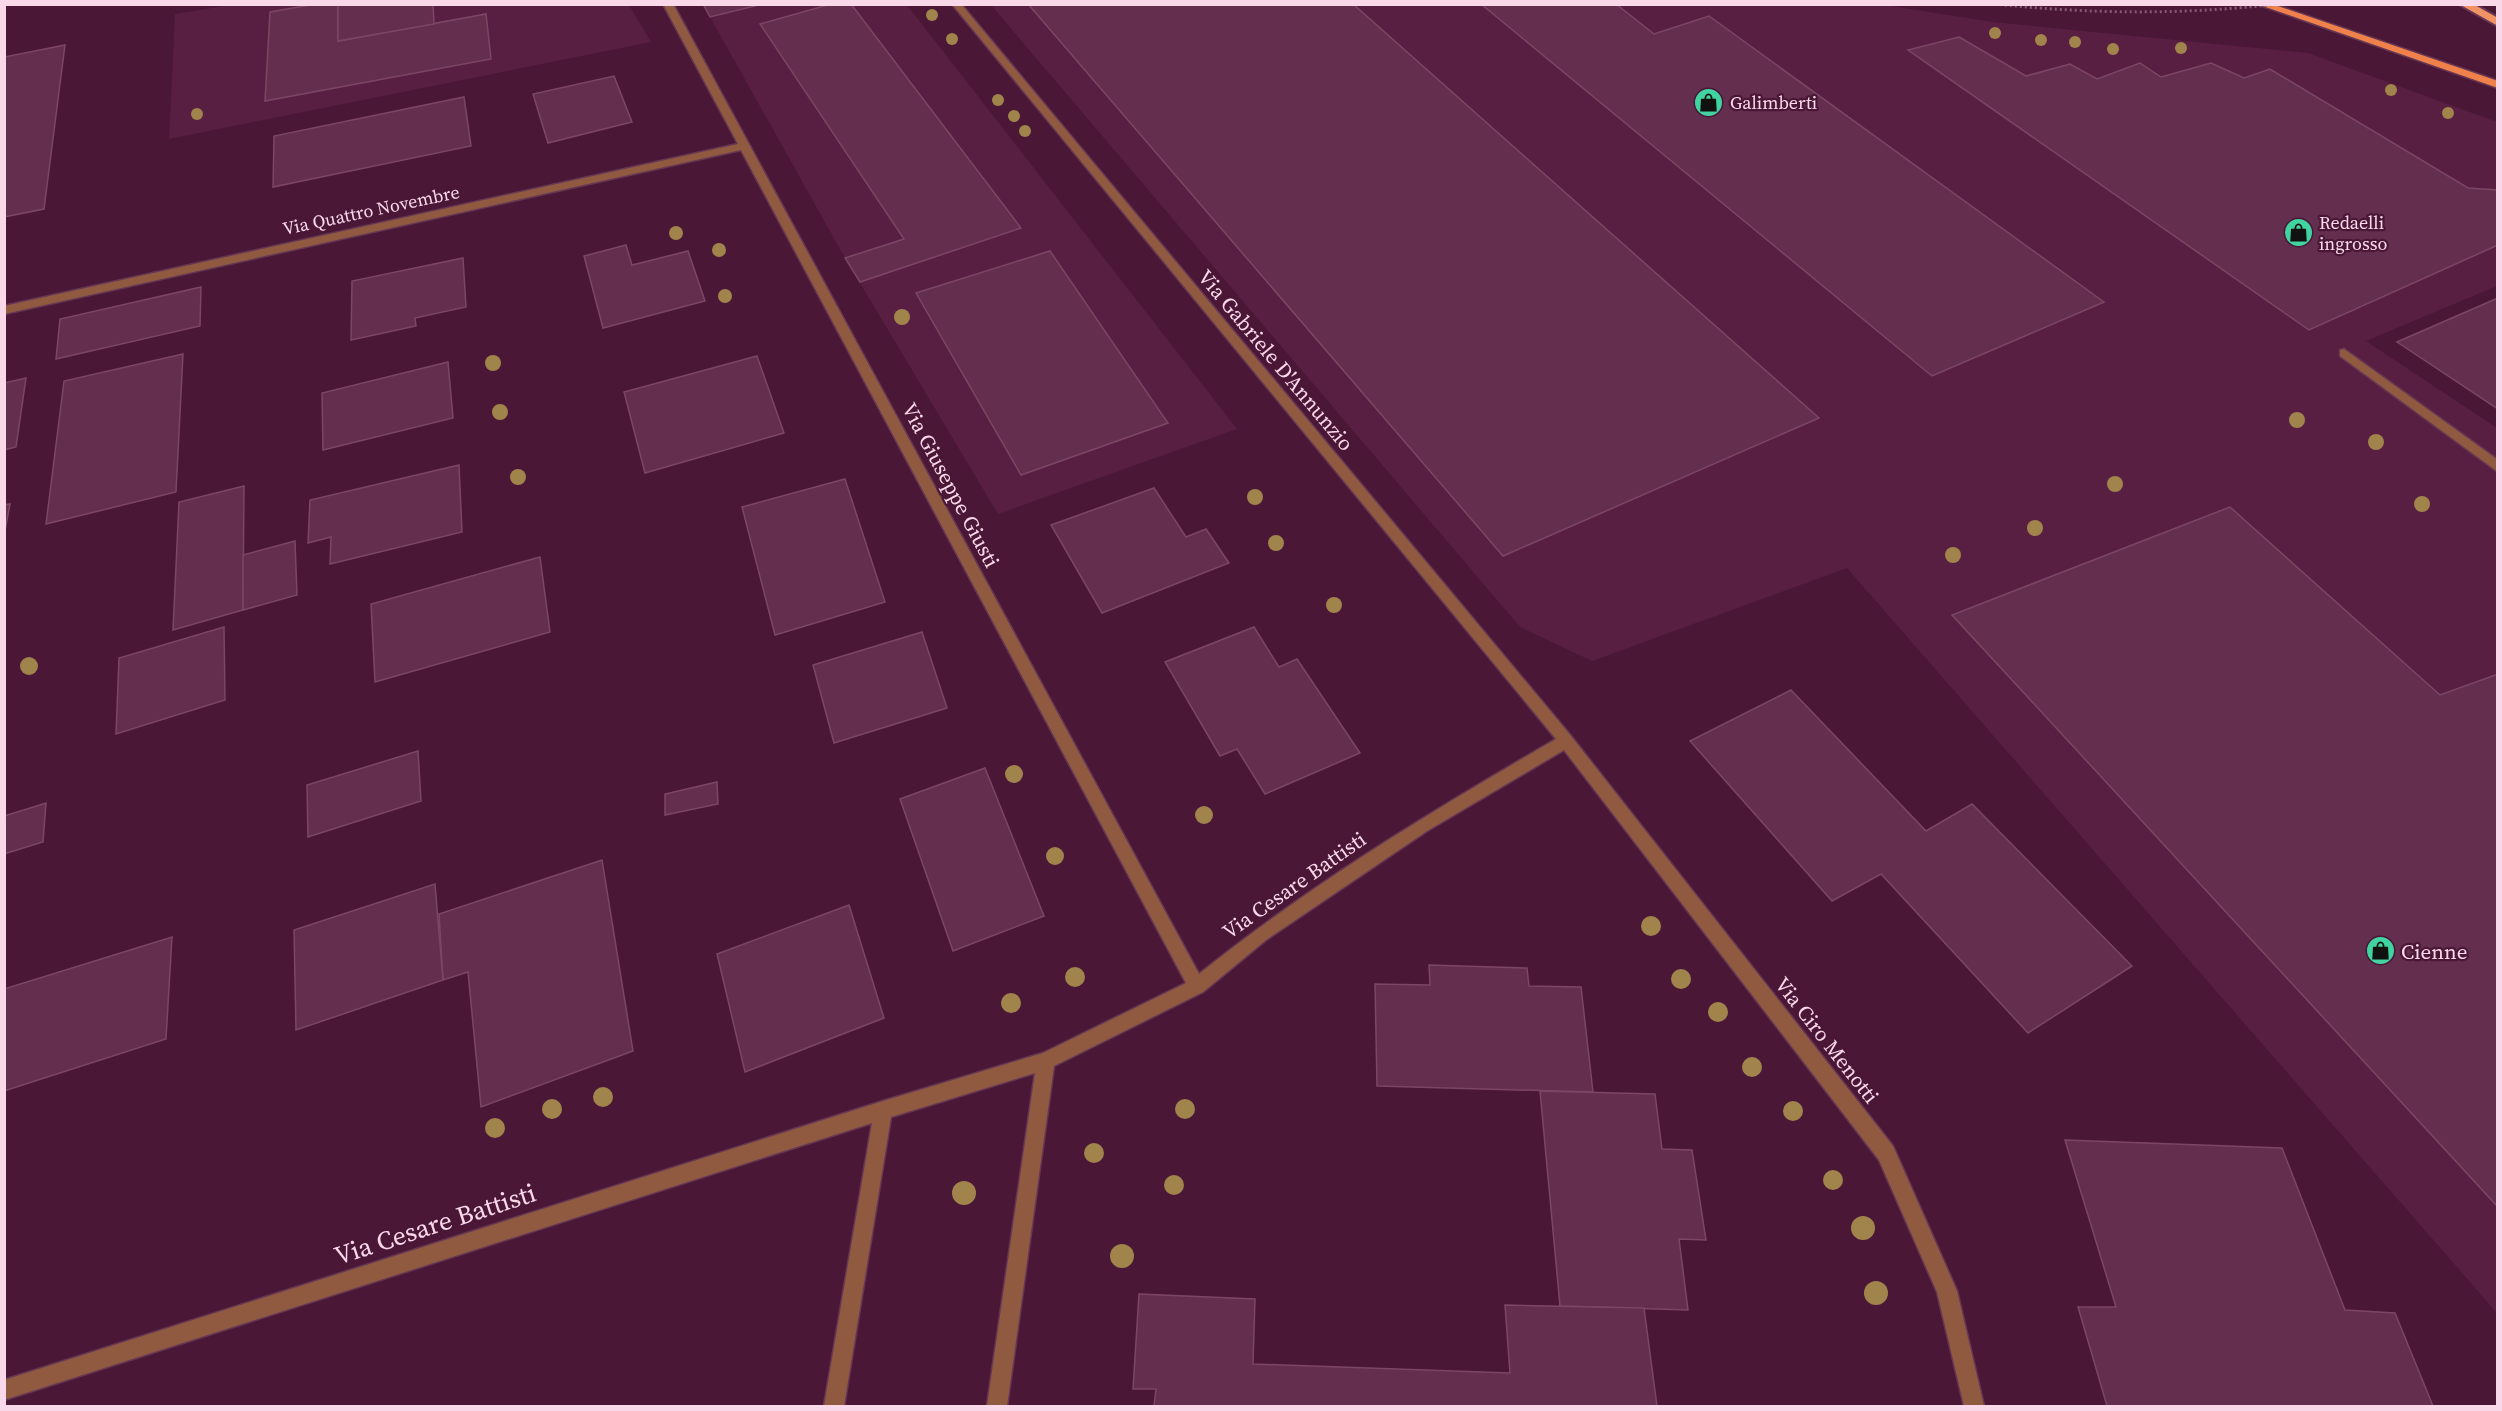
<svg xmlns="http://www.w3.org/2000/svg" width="2502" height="1411" font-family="'Source Serif 4',serif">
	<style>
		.built { fill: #581f42 }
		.building { fill: #642f4e; stroke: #7d4665; stroke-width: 1.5 }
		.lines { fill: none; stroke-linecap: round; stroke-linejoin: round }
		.service-casing { stroke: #663653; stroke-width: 3 }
		.minor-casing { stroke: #663653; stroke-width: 3 }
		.primary-casing { stroke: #663653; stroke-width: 3 }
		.trunk-casing { stroke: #663653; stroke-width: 4 }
		.service { fill: #905a41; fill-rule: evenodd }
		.minor { fill: #905a41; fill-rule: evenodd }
		.primary { fill: #f0814b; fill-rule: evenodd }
		.trunk { fill: #f29366; fill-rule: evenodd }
		.path-bridge { stroke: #865974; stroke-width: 3; stroke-dasharray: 2 3; stroke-linecap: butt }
		.tree { fill: #a0844b }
		.labels { text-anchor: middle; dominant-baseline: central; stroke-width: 4.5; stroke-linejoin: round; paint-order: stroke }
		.far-poi-label { font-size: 18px; fill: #f9d8e9; stroke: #4a1737; text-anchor: start }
		.far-street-label { font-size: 18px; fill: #f9d8e9; stroke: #4a1737 }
		.street-label { font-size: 21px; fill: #f9d8e9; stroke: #4a1737 }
		.poi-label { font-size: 21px; fill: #f9d8e9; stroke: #4a1737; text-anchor: start }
		.near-street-label { font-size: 26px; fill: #f9d8e9; stroke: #4a1737 }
	</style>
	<rect width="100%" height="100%" fill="#4a1737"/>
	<g class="built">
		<path d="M236,4L629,5L651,42L169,139L175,14Z"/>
		<path d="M761,5H907L1237,429L998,514L845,258L710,17Z"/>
		<path d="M991,5H1885L1992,22L2308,53L2497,122V286L2366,341L2497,428V1313L1847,568L1592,661L1520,627Z"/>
	</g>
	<g class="building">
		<path d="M316,4H338V41L486,14L491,59L265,101L270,12Z"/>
		<path d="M338,4H433L434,24L338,41Z"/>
		<path d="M703,4H754L755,6L710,17Z"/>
		<path d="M831,4H851L1021,228L860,282L845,258L904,239L760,24Z"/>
		<path d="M1028,4H1353L1819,418L1503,556Z"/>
		<path d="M1481,4H1616L1654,34L1709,16L2104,302L1932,376Z"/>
		<path d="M1959,37L2026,76L2070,64L2097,79L2140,63L2161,77L2211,63L2244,78L2270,69L2468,188L2498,190V245L2309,330L1908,50Z"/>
		<path d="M65,45L44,209L4,217V57Z"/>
		<path d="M614,76L632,122L548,143L533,94Z"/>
		<path d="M464,97L471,146L273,187L274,136Z"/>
		<path d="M626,245L632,265L688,251L705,301L603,328L584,256Z"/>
		<path d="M1050,251L1168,423L1021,475L916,293Z"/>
		<path d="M463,258L466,307L415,318L416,326L351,340L352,281Z"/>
		<path d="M201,287L200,326L56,359L60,319Z"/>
		<path d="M2498,298V409L2397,342Z"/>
		<path d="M183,354L176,492L46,524L64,381Z"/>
		<path d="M757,356L784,433L645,473L624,392Z"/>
		<path d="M448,362L453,418L323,450L322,393Z"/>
		<path d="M26,378L16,447L4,450V383Z"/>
		<path d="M459,465L462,532L330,564L331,537L308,543L310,500Z"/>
		<path d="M845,479L885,602L775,635L742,507Z"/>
		<path d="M244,486L243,610L173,630L179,502Z"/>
		<path d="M1154,488L1186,537L1206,529L1229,563L1102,613L1051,525Z"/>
		<path d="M10,504L4,536V505Z"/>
		<path d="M2230,507L2440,695L2498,674V1207L1952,615Z"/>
		<path d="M295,541L297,595L243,610V555Z"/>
		<path d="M540,557L550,632L375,682L371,604Z"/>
		<path d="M224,627L225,700L116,734L119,658Z"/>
		<path d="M1254,627L1279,667L1297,659L1360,753L1265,794L1237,749L1220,756L1165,662Z"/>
		<path d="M922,632L947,708L834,743L813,665Z"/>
		<path d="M1791,690L1926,831L1972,804L2132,966L2028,1033L1881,874L1832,901L1690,741Z"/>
		<path d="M418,751L421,801L308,837L307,785Z"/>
		<path d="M985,768L1044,916L953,951L900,799Z"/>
		<path d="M717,782L718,804L665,815V794Z"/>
		<path d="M46,803L43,842L4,854V816Z"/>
		<path d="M602,860L633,1051L481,1107L468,972L443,980L439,914Z"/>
		<path d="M435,884L443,980L296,1030L294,930Z"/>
		<path d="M849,905L884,1018L745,1072L717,954Z"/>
		<path d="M172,937L166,1039L4,1091V989Z"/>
		<path d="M1429,965L1527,968L1529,986L1581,987L1593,1092L1377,1086L1375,984L1430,985Z"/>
		<path d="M1540,1091L1655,1094L1662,1149L1692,1150L1706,1240L1679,1239L1688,1310L1560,1306Z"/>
		<path d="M2065,1140L2282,1148L2345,1310L2395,1313L2433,1406H2107L2078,1307H2116Z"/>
		<path d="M1139,1294L1255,1299L1253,1364L1510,1373L1505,1305L1644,1308L1657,1406H1154L1156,1389H1133Z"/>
	</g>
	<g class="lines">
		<defs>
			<path id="service" d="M2344,349L2498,460V472L2340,356V350Z"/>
			<path id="minor" d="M663,4H673L1199,974C1311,884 1432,811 1556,739L952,4H961L1571,736L1893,1146L1957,1291L1984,1406H1964L1937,1292L1879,1160L1564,750L1427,831L1266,940L1203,992L1054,1066L1007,1406H987L1035,1073L891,1117L844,1406H824L872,1123L4,1400V1380L883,1101L1043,1053L1186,983L741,150L4,314V306L738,144Z"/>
			<path id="primary" d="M2257,4H2272L2498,81V88Z"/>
			<path id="trunk" d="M2459,4H2473L2498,18V26Z"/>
		</defs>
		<use href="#service" class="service-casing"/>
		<use href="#minor" class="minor-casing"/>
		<use href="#primary" class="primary-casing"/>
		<use href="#trunk" class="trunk-casing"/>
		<use href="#service" class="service"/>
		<use href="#minor" class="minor"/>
		<use href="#primary" class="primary"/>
		<use href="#trunk" class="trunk"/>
		<path class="path-bridge" d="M1995,4C2089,14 2183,15 2277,4"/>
	</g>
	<g class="tree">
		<circle cx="932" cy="15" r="6"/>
		<circle cx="1995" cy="33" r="6"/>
		<circle cx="952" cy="39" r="6"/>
		<circle cx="2041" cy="40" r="6"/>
		<circle cx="2075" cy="42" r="6"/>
		<circle cx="2181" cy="48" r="6"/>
		<circle cx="2113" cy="49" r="6"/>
		<circle cx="2391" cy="90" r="6"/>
		<circle cx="998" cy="100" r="6"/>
		<circle cx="2448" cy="113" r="6"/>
		<circle cx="197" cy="114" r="6"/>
		<circle cx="1014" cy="116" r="6"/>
		<circle cx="1025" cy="131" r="6"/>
		<circle cx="676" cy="233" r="7"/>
		<circle cx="719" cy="250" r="7"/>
		<circle cx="725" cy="296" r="7"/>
		<circle cx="902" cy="317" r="8"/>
		<circle cx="493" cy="363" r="8"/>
		<circle cx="500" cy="412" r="8"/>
		<circle cx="2297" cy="420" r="8"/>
		<circle cx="2376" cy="442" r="8"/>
		<circle cx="518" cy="477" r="8"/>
		<circle cx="2115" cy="484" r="8"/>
		<circle cx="1255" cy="497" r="8"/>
		<circle cx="2422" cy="504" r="8"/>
		<circle cx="2035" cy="528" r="8"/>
		<circle cx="1276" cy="543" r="8"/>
		<circle cx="1953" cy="555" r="8"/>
		<circle cx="1334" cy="605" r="8"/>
		<circle cx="29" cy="666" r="9"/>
		<circle cx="1014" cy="774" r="9"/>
		<circle cx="1204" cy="815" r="9"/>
		<circle cx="1055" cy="856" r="9"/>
		<circle cx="1651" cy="926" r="10"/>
		<circle cx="1075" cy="977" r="10"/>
		<circle cx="1681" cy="979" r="10"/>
		<circle cx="1011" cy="1003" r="10"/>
		<circle cx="1718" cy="1012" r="10"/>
		<circle cx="1752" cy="1067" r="10"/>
		<circle cx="603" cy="1097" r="10"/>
		<circle cx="552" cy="1109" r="10"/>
		<circle cx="1185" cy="1109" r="10"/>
		<circle cx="1793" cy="1111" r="10"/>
		<circle cx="495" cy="1128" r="10"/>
		<circle cx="1094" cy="1153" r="10"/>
		<circle cx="1833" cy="1180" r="10"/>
		<circle cx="1174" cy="1185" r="10"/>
		<circle cx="964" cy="1193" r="12"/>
		<circle cx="1863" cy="1228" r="12"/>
		<circle cx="1122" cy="1256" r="12"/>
		<circle cx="1876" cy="1293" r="12"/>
	</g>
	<defs>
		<symbol id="shop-disc" viewBox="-11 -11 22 22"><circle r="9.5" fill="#41d4a1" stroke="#4a1737"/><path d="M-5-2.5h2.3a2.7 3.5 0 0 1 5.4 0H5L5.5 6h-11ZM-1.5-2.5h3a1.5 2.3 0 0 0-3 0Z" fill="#111"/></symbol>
	</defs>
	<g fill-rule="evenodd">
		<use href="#shop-disc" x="1692" y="86" width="33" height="33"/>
		<use href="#shop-disc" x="2282" y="216" width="33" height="33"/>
		<use href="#shop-disc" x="2364" y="934" width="33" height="33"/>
	</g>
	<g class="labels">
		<g class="far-poi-label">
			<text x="1730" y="102">Galimberti</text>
			<text x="2319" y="222">Redaelli<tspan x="2319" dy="21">ingrosso</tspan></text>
		</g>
		<g class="far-street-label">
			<text transform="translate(371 210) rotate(-12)">Via Quattro Novembre</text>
		</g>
		<g class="street-label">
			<text transform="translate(1276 360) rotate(50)">Via Gabriele D'Annunzio</text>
			<text transform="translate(951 485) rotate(62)">Via Giuseppe Giusti</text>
			<text transform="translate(1294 885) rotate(-35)">Via Cesare Battisti</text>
			<text transform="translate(1827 1040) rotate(52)">Via Ciro Menotti</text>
		</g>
		<g class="poi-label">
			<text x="2401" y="951">Cienne</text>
		</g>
		<g class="near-street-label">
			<text transform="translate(435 1224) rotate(-18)">Via Cesare Battisti</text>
		</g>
	</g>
	<rect width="2502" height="1411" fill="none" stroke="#f9d8e9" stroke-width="12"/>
</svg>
